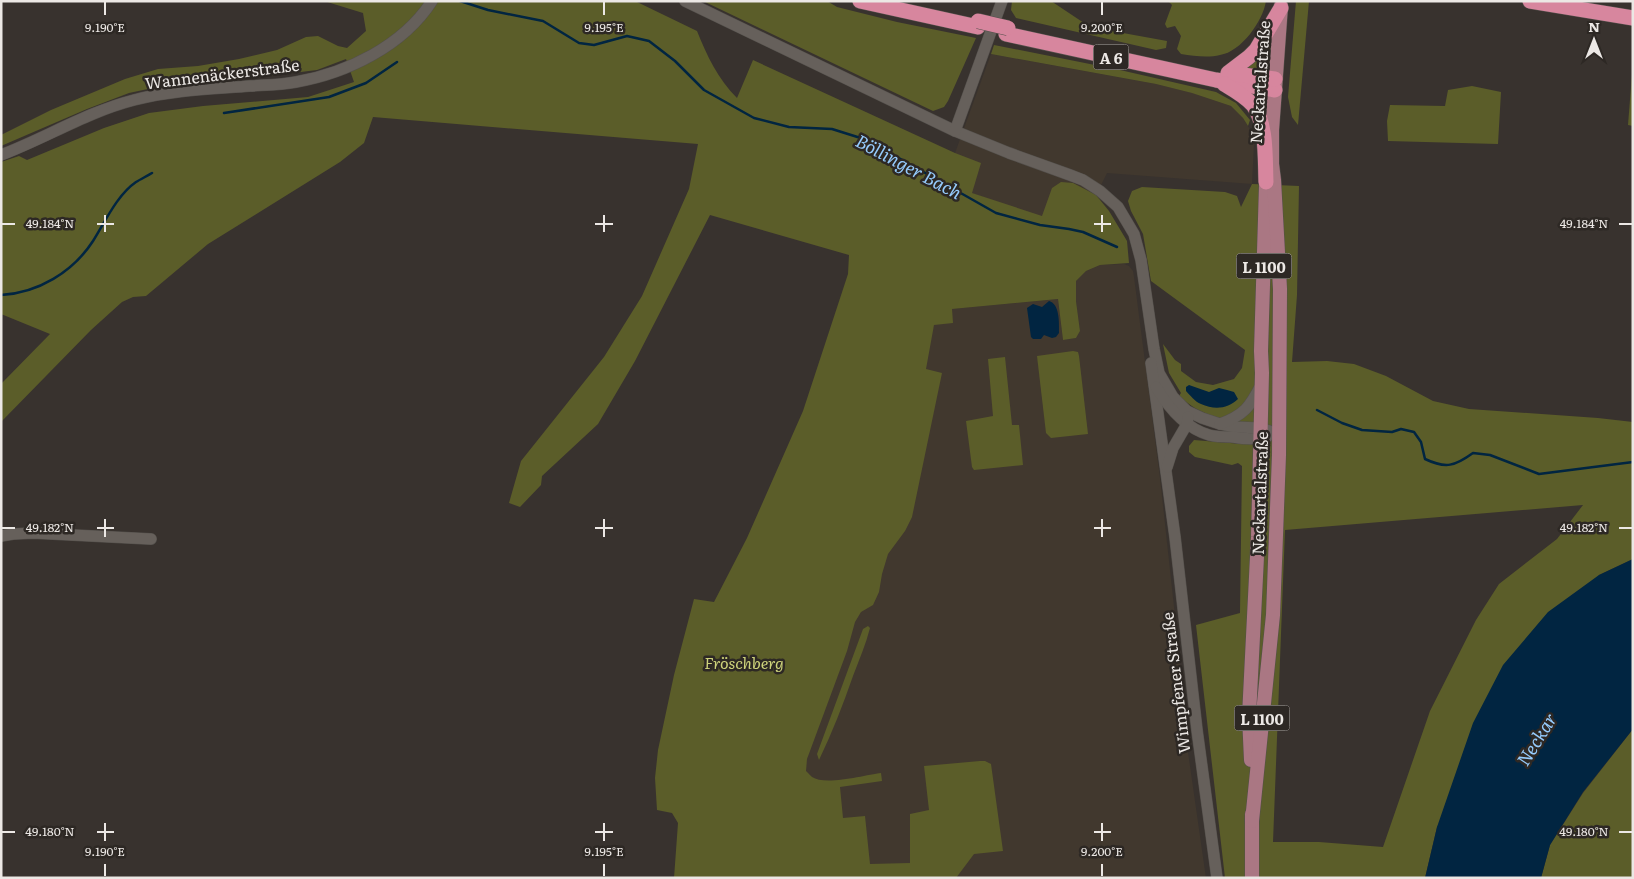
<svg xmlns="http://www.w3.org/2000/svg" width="1634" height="879" font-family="Literata,serif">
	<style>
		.built { fill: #41382e }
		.green { fill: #5b5d29; fill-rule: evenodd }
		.water { fill: #012541 }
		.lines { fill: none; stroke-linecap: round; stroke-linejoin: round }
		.stream { stroke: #012541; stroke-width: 2.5 }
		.minor-casing { stroke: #54504c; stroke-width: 12 }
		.major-casing { stroke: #54504c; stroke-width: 15 }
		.highway-casing { stroke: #54504c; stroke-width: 16 }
		.minor { stroke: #66605b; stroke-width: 11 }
		.major { stroke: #aa7783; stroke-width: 14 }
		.highway { stroke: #d7869e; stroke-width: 15 }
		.highway-bridge-casing { stroke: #54504c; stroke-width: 16; stroke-linecap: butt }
		.highway-bridge { stroke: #d7869e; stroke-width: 15 }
		.ticks { fill: none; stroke: #ece8e5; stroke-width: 2 }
		.labels { text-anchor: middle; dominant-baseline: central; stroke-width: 5; stroke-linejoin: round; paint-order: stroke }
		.shield { fill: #2d2824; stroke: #b3aeab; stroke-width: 1 }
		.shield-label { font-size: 15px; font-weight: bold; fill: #ece8e5 }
		.street-label { font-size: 16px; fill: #ece8e5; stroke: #2d2824 }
		.park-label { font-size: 16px; font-style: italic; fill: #ced37b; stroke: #2d2824 }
		.water-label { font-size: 18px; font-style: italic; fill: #95cbfc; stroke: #2d2824 }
		.ticks-label { font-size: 12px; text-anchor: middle; fill: #ece8e5; stroke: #2d2824; stroke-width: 5; stroke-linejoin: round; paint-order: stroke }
	</style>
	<rect width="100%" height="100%" fill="#38322e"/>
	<g class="built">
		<path d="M991,54L1156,84L1193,93L1231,106L1243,118L1251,131L1254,144L1252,184L1107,173L1096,195L1042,217L971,193L955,153Z"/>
		<path d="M1124,264L1129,266L1133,271L1134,277L1160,478L1186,717L1187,745L1206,878H772L934,325L951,309L1058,299L1063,340L1076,338L1080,331L1076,301V281L1086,271L1100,265Z"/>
	</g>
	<g class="green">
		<path d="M324,1H635L697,31C707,56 718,79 737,98L753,60L955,153L981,163L972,193L1042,216L1052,188L1061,182L1073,183L1096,195L1109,211L1127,241L1129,263L1100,265L1086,271L1076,281V301L1080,331L1076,338L1063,340L1058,299L952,309L953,323L934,325L926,369L942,373L912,517L905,531L888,554L882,574L879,592L873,605L861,612L855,622L847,651L807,759L806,771C807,772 811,776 812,777C825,786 865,775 881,773L882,781L840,787L843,818L865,816L870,864L910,863V814L929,810L924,766L980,761H985L991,764L1003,851L974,854L956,878H674L678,823L672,813L657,810L655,778L658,750L674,675L694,599L714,602L747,538L803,411L848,274L849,255L710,215L635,361L598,424L542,476L541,485L520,507L509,503L521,461L604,357L642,296L689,189L698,144L373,117L364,143L340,162L208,244L146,296L133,297L122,302L91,330L1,422V384L50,334L1,314V162L19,156L27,160L104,128L149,113L203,106L308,97L354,82L346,59L317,70L260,77L176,83L129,93L87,109L1,146V135L51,110L125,79L158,69L198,66L239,59L277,50L306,37L318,36L338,46L347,48L366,31L363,13Z"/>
		<path d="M703,1H827L837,7L897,22L976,38L948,101L944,107L933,111Z"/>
		<path d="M1012,1H1051L1090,27L1167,41L1166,48L1156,50L1016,18L1011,10Z"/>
		<path d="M1168,1H1266C1263,21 1241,52 1220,55C1208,58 1194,56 1181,54L1177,49L1181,36L1175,26L1167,28L1165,24L1172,5Z"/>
		<path d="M1296,1H1309L1298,125L1292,117L1288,97Z"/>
		<path d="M1271,41L1268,71L1246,69L1270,42Z"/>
		<path d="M994,45L1120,70L1216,92L1236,103L1250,120L1248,126L1243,118L1231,106L1192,93L1156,84L991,54Z"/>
		<path d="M1633,62V126L1628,125Z"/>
		<path d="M1472,86L1501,92L1498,144L1388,141L1387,121L1390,105L1445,106L1448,90Z"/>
		<path d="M1252,184L1299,186L1297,295L1292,362L1327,361L1354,364L1386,376L1433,401L1469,409L1598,418L1633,422V559L1599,575L1437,827L1425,878H1225L1196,625L1240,613L1242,466L1238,463L1232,465L1195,457L1189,452V446L1194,440L1242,444V424C1216,417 1200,415 1179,396L1181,393L1169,373L1163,344L1175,360L1181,364V371L1196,382L1213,385L1234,379L1242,368L1245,350L1151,281L1143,234L1131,211L1128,201L1132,191L1142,187L1225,192L1237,196L1241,207ZM1583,505L1557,539L1499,584L1476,620L1430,711L1383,847L1319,842H1273L1285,530Z"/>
		<path d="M1073,351L1078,352L1079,356L1088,434L1051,438L1046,433L1037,356Z"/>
		<path d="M1005,357L1012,425H1019L1023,465L974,470L972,467L966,421L993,416L988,359Z"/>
		<path d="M868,626L870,628C866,644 859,660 853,676C843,705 832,733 819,760L817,754L863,629Z"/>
		<path d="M1633,729V878H1541L1550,845L1583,793Z"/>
	</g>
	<g class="water">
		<path d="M1049,301C1060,304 1059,323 1059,333L1056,337L1052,338L1044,335L1041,339H1033L1031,337L1027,308L1033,304L1042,307Z"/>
		<path d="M1189,385L1209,392L1219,388L1227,390L1234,392L1238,399C1228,409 1214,410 1201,404C1195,402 1190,395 1186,391V387Z"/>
		<path d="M1633,559V729L1583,792L1550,845L1541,878H1425L1437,827L1473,723L1503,665L1548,612L1599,575Z"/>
	</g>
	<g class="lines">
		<g class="stream">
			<path d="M460,1L488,10L543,21L579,43L594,45L627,36L649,41L675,61L704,90L754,118L789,127L832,129L867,140L996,213L1040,225L1069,229L1083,232L1117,247"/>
			<path d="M224,113L329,97L366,83L397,62"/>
			<path d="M1,295C38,293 73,272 93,241C105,222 117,195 136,182C141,179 147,176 152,173"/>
			<path d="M1317,410L1342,423L1362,430L1392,432L1401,429L1414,432L1421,442L1425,459C1446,469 1455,466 1473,453L1490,455L1539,474L1633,462"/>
		</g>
		<defs>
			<g id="minor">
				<path d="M685,1L955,131L1009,153L1070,175L1083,180L1100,191L1118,207L1134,234L1141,260L1154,349L1159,373L1173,397L1187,411L1202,418L1220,424L1236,427L1260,428L1279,434"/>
				<path d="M955,131L1002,1"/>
				<path d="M1,155C46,138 87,112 134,100C172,90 211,89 250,86C265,85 281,85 296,82C347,73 403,46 432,1"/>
				<path d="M1151,363L1175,537L1197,730L1217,878"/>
				<path d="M1156,387C1168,407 1185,428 1209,435C1216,437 1225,437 1232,437C1244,439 1256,440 1267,437"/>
				<path d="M1220,424C1244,415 1250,407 1261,385"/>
				<path d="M1167,467L1173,448L1187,424L1188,417"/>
				<path d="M1,536L13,534L33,533L151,539"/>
			</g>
			<g id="major">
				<path d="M1251,760L1249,716L1258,537L1262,373L1261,351L1266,186"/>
				<path d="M1252,814V878"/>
				<path d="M1252,821L1273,615L1279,455L1280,289L1274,180L1272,164V130L1281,6"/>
			</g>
			<g id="highway">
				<path d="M860,1L978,27"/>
				<path d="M1530,1L1633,18"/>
				<path d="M1006,34L1216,80L1275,90"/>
				<path d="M1228,73L1249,57L1256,50L1281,8"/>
				<path d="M1235,74L1275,79"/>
				<path d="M1224,84C1234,90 1245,96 1253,105C1267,123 1265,159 1266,182"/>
			</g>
		</defs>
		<use href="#minor" class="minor-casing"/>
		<use href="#major" class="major-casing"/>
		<use href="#highway" class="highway-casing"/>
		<use href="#minor" class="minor"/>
		<use href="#major" class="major"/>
		<use href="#highway" class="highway"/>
		<defs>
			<path id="highway-bridge" d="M978,21L1008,28"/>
		</defs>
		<use href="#highway-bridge" class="highway-bridge-casing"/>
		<use href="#highway-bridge" class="highway-bridge"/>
	</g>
	<path class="ticks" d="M105,2V15M604,2V15M1102,2V15M105,215V232M604,215V232M1102,215V232M2,224H15M97,224H114M595,224H613M1094,224H1111M1619,224H1632M105,519V537M604,519V537M1102,519V537M2,528H15M97,528H114M595,528H613M1094,528H1111M1619,528H1632M105,823V841M604,823V841M1102,823V841M2,832H15M97,832H114M595,832H613M1094,832H1111M1619,832H1632M105,864V876M604,864V876M1102,864V876"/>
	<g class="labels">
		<g class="shield">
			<rect x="1093.5" y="44.5" width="35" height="25" rx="4"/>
			<rect x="1236.5" y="253.5" width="55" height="25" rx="4"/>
			<rect x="1234.5" y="705.5" width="55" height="25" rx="4"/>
		</g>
		<g class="shield-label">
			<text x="1111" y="57">A 6</text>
			<text x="1264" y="266">L 1100</text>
			<text x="1262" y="718">L 1100</text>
		</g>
		<g class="street-label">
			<text transform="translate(222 73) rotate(-7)">Wannenäckerstraße</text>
			<text transform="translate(1259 82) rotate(-86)">Neckartalstraße</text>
			<text transform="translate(1259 493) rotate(-88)">Neckartalstraße</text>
			<text transform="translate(1175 683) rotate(-97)">Wimpfener Straße</text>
		</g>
		<g class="park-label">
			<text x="744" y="662">Fröschberg</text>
		</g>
		<g class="water-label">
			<text transform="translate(909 166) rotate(28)">Böllinger Bach</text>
			<text transform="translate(1536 739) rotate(-58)">Neckar</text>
		</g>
	</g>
	<g class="ticks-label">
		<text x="105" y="32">9.190°E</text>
		<text x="604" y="32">9.195°E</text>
		<text x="1102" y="32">9.200°E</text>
		<text x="50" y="228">49.184°N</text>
		<text x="1584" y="228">49.184°N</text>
		<text x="50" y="532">49.182°N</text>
		<text x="1584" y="532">49.182°N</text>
		<text x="50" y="836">49.180°N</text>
		<text x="1584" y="836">49.180°N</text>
		<text x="105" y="856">9.190°E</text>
		<text x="604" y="856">9.195°E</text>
		<text x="1102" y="856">9.200°E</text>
	</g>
	<rect width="1634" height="879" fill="none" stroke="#ece8e5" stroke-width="5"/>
	<g transform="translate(1594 40)" stroke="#2d2824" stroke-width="4" paint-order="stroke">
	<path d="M0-4L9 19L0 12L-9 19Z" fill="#ece8e5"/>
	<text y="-8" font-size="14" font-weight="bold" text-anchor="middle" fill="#ece8e5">N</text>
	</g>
</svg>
